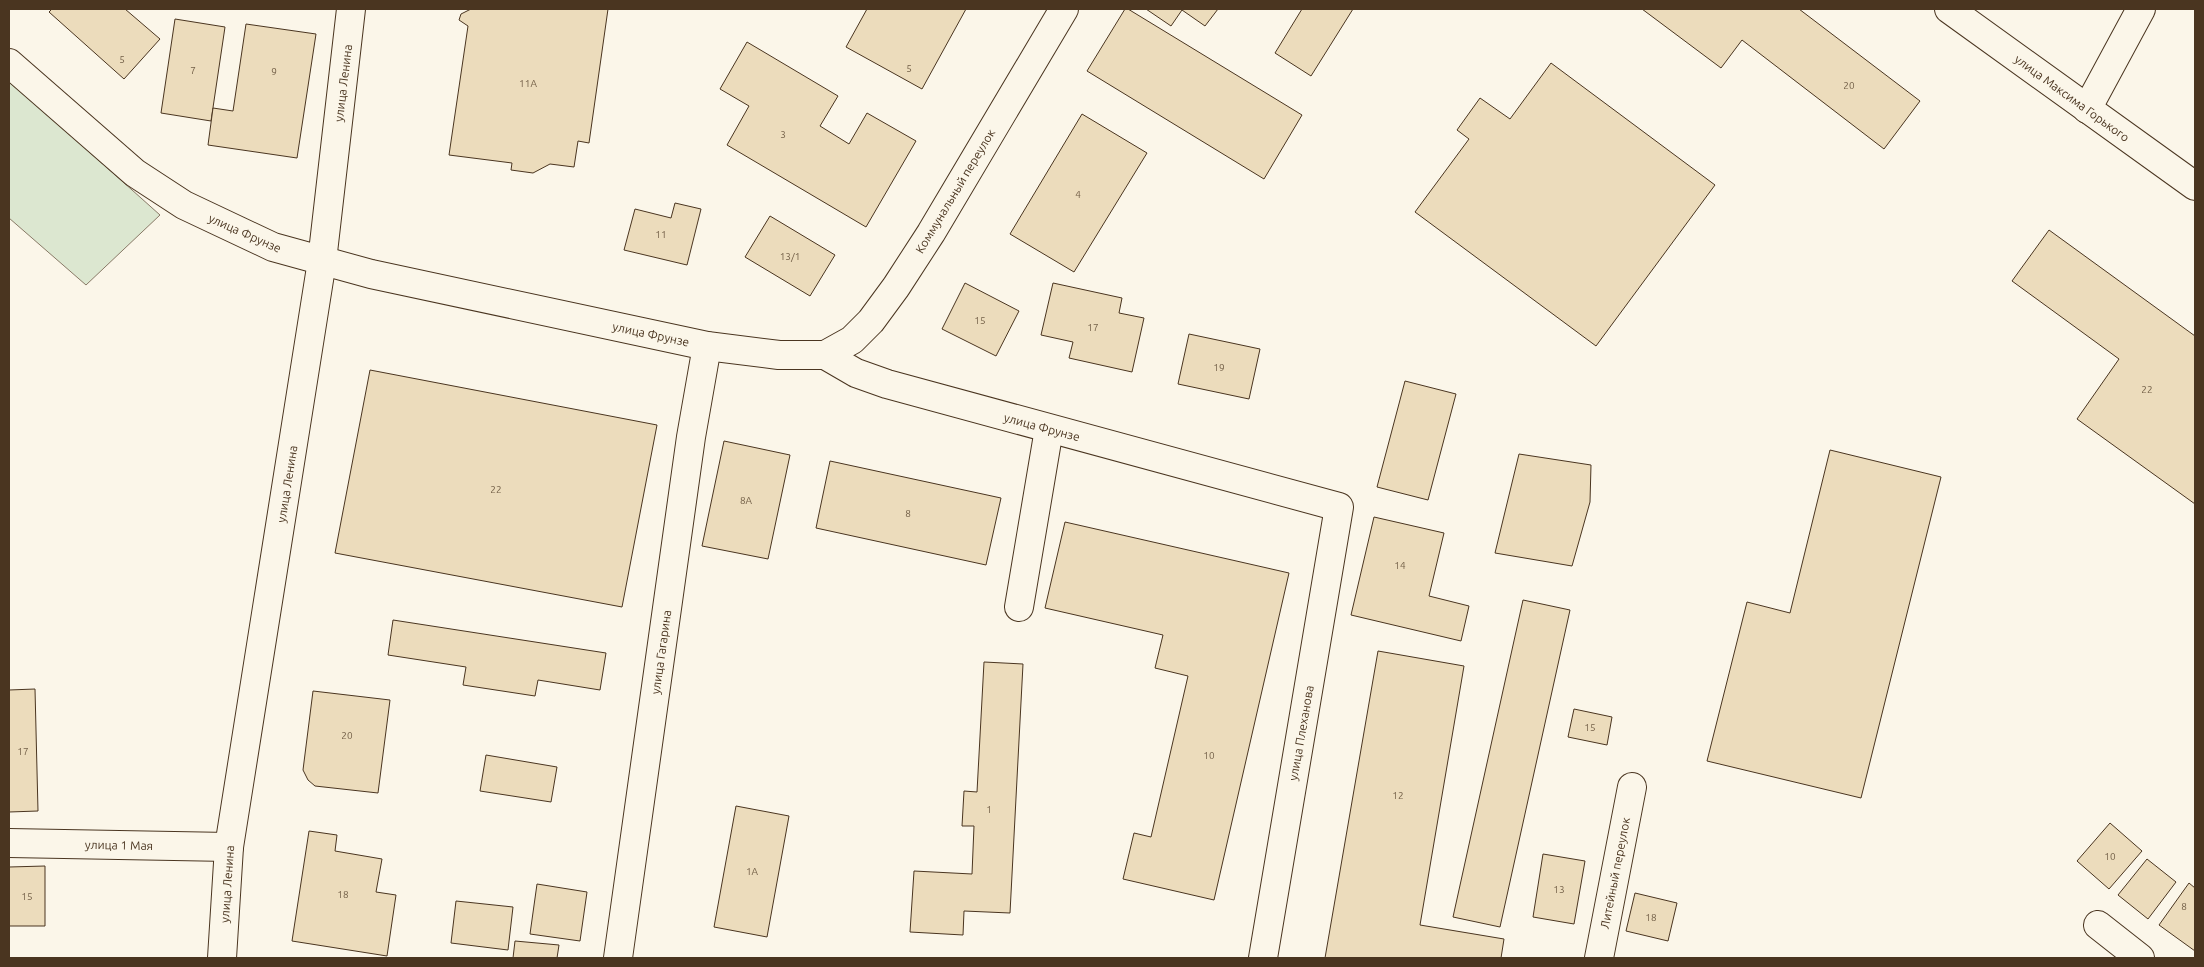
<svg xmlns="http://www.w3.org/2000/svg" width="2204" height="967" font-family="Ubuntu,sans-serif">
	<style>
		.green { fill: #dce7d0; stroke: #887966 }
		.building { fill: #ecdcbc; stroke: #4a3520 }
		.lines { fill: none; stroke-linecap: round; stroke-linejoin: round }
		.minor-casing { stroke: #4a3520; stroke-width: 30 }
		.minor { stroke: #fbf6e9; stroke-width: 28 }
		.labels { text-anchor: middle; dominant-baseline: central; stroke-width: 4; stroke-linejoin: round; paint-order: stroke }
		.number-label { font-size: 10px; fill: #725f47 }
		.street-label { font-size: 12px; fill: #4a3520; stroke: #fbf6e9 }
	</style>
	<rect width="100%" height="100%" fill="#fbf6e9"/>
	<path class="green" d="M9,80L160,215L86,285L9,218Z"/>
	<g class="building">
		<path d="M52,9H125L160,39L124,79L49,12Z"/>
		<path d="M471,9H608L589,143L578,141L574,167L550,164L533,173L511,170L512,163L449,155L468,26L459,20L461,14Z"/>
		<path d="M867,9H966L922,89L846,47Z"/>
		<path d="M1125,9H1128L1302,115L1264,179L1087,71Z"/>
		<path d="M1146,9H1218L1205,26L1182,10L1171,26Z"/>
		<path d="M1302,9H1353L1311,76L1275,53Z"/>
		<path d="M1642,9H1799L1920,101L1884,149L1742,40L1721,68Z"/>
		<path d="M175,19L225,27L211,121L161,113Z"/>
		<path d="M246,24L316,34L297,158L208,145L213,108L233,111Z"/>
		<path d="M747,42L838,96L820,126L849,144L867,113L916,141L866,227L727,145L749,106L720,89Z"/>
		<path d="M1551,63L1715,185L1596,346L1415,212L1469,139L1457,130L1480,98L1510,119Z"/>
		<path d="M1082,114L1147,153L1074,272L1010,234Z"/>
		<path d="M675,203L701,209L687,265L624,250L635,209L671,218Z"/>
		<path d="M770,216L835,255L810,296L745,257Z"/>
		<path d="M2049,230L2195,336V504L2077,419L2119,359L2012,281Z"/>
		<path d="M965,283L1019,311L996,356L942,329Z"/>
		<path d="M1053,283L1122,298L1119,313L1144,318L1132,372L1069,358L1073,342L1041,335Z"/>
		<path d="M1189,334L1260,349L1249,399L1178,384Z"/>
		<path d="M370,370L657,425L622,607L335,553Z"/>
		<path d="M1405,381L1456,394L1428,500L1377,487Z"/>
		<path d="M724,441L790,455L768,559L702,546Z"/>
		<path d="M1830,450L1941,477L1861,798L1707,761L1747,602L1790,613Z"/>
		<path d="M1519,454L1591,465L1590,502L1572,566L1495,553Z"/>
		<path d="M830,461L1001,498L986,565L816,528Z"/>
		<path d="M1374,517L1444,533L1429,596L1469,606L1461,641L1351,615Z"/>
		<path d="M1065,522L1289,573L1214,900L1123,879L1134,833L1151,837L1188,676L1155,668L1163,635L1045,608Z"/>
		<path d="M1523,600L1570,610L1500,927L1453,917Z"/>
		<path d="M393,620L606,653L600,690L538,680L535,696L463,685L466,667L388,655Z"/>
		<path d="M1378,651L1464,666L1420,925L1504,939L1501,958H1325Z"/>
		<path d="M984,662L1023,664L1010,913L964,911L963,935L910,932L914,871L972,874L974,826H962L964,791L977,792Z"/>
		<path d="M35,689L38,811L9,812V690Z"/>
		<path d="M313,691L390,700L378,793L315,786L308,780L303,770Z"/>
		<path d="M1574,709L1612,717L1607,745L1568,737Z"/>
		<path d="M486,755L557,767L551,802L480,791Z"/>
		<path d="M736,806L789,816L767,937L714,927Z"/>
		<path d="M2110,823L2142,851L2109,889L2077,861Z"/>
		<path d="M309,831L337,835L335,851L382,859L376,892L396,895L387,956L292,941Z"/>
		<path d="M1543,854L1585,861L1574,924L1533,917Z"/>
		<path d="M2147,859L2176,882L2148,919L2118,895Z"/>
		<path d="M45,866V926H9V867Z"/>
		<path d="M2189,883L2195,888V951L2159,925Z"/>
		<path d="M537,884L587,892L580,941L530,934Z"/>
		<path d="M1635,893L1677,903L1668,941L1626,931Z"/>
		<path d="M456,901L513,907L508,950L451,943Z"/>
		<path d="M515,941L559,945L557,958H513Z"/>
	</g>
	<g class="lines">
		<defs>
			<g id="minor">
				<path d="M1949,9L2195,186"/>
				<path d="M9,63L135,173L184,205L273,247L371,274L707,346L779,355H825L856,373L887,384L1339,507L1263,958"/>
				<path d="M2087,109L2141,9"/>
				<path d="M825,355L852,340L871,321L896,287L931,233L1064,9"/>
				<path d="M1019,607L1049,429"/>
				<path d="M9,843L229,847"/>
				<path d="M2098,925L2140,958"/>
				<path d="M222,958L229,847L322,261L351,9"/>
				<path d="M618,958L691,437L707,346"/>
				<path d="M1599,958L1632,787"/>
			</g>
		</defs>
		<use href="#minor" class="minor-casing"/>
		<use href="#minor" class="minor"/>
	</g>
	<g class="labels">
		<g class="number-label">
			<text x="122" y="59">5</text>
			<text x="909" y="68">5</text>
			<text x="193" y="70">7</text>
			<text x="274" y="71">9</text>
			<text x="528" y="83">11А</text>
			<text x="1849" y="85">20</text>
			<text x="783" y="134">3</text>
			<text x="1078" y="194">4</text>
			<text x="661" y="234">11</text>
			<text x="790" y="256">13/1</text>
			<text x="980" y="320">15</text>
			<text x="1093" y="327">17</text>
			<text x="1219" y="367">19</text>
			<text x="2147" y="389">22</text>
			<text x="496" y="489">22</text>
			<text x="746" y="500">8А</text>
			<text x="908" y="513">8</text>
			<text x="1400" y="565">14</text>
			<text x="1590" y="727">15</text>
			<text x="347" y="735">20</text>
			<text x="23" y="751">17</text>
			<text x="1209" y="755">10</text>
			<text x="1398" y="795">12</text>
			<text x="989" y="809">1</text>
			<text x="2110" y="856">10</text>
			<text x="752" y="871">1А</text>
			<text x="1559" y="889">13</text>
			<text x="343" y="894">18</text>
			<text x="27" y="896">15</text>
			<text x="2184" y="906">8</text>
			<text x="1651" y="917">18</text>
		</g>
		<g class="street-label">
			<text transform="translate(343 83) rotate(-83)">улица Ленина</text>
			<text transform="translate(2072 98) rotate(36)">улица Максима Горького</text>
			<text transform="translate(955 191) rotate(-59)">Коммунальный переулок</text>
			<text transform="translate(245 233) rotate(24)">улица Фрунзе</text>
			<text transform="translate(651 334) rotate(12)">улица Фрунзе</text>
			<text transform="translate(1042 427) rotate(15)">улица Фрунзе</text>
			<text transform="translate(287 484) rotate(-81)">улица Ленина</text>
			<text transform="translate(661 652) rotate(-82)">улица Гагарина</text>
			<text transform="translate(1301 733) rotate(-80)">улица Плеханова</text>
			<text transform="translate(119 845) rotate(1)">улица 1 Мая</text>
			<text transform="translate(1615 873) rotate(-79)">Литейный переулок</text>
			<text transform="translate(227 884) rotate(-86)">улица Ленина</text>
		</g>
	</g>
	<rect width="2204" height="967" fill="none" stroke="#4a3520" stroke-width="20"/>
</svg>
